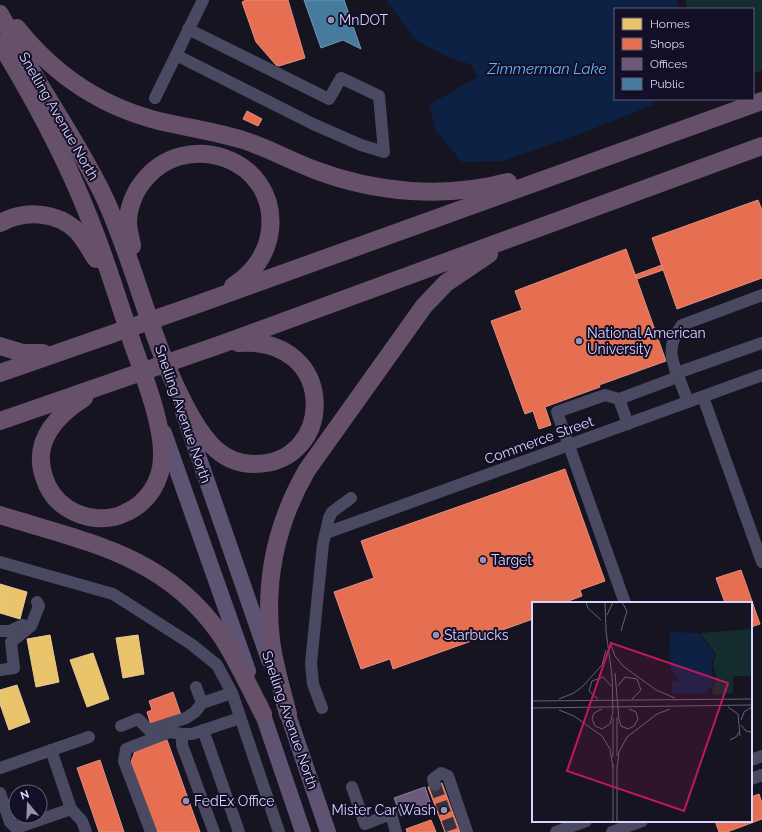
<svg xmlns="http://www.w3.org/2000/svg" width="762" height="832" font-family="Raleway,sans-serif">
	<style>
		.green { fill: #132c2d }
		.water { fill: #0d2144 }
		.homes { fill: #e9c46a; stroke: #e4c997 }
		.shops { fill: #e76f51; stroke: #e38d85 }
		.offices { fill: #6d597a; stroke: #8d7ea2 }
		.public { fill: #457b9d; stroke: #7196ba }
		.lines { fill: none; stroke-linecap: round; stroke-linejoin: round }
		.minor-tunnel { stroke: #333142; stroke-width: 12; stroke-dasharray: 12 6; stroke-linecap: butt }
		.minor { stroke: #4a4962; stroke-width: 12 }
		.major { stroke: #5e5373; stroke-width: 16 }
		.highway { stroke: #67516a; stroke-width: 18 }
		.poi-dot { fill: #9591b1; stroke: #130f26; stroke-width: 1.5 }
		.labels { text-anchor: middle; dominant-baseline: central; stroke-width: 4; stroke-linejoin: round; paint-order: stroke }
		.poi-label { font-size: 14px; fill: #d9d4ff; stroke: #130f26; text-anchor: start }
		.street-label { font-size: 14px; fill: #d9d4ff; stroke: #130f26 }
		.water-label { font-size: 15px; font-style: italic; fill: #62b6ff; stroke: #130f26 }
		.inset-road { fill: none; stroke: #64617a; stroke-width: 1 }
		.view { fill: #c2185b; fill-opacity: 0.15; stroke: #c2185b; stroke-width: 2 }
		.inset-edge { fill: none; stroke: #d9d4ff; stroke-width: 2 }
	</style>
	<rect width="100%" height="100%" fill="#161421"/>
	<path class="green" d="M686,0H762V70L753,74V9H687Z"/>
	<path class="water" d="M386,0H676L679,9H615V99H657L653,105L585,132L502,161L462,162L436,131L429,105L477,77L472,65L448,57L417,41Z"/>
	<g class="homes">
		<path d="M0,584L27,592L20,619L0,613Z"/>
		<path d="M50,635L59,682L36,687L27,639Z"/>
		<path d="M138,635L144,674L123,678L116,638Z"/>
		<path d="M93,653L109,699L87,707L70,660Z"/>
		<path d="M17,685L30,722L9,730L0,704V690Z"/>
	</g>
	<g class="shops">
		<path d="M246,0H288L305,58L279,66L276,65L256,42L242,2Z"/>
		<path d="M247,111L262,119L258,126L243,119Z"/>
		<path d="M758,200L762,210V278L677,309L652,238Z"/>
		<path d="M626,249L666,361L599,385L600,387L545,407L551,425L539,429L533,411L525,414L491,321L522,310L515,291Z"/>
		<path d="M662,265L663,270L637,279L635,275Z"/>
		<path d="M565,469L605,581L580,590L582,596L563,603H533V619L393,669L390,659L361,669L334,592L374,578L361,541Z"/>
		<path d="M741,570L760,624L751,627V603H725L716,578Z"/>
		<path d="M173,692L181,715L151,725L147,712L152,710L149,701Z"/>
		<path d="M167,740L200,832H155L131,762L135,751Z"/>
		<path d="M100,760L124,832H99L77,768Z"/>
		<path d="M442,783L460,832H445L428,787Z"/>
		<path d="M759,794L762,803V819L727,832H719L715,821H751V797Z"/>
		<path d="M431,820L436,832H407L406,829Z"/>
	</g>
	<path class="offices" d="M425,787L431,805L401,816L394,798Z"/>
	<path class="public" d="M304,0H344L361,49L343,40L321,48Z"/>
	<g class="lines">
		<path class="minor-tunnel" d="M435,785L452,832"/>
		<g class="minor">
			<path d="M176,55L313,124L361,145L384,152L379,96L341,78L329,99L188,29"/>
			<path d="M155,98L203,0"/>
			<path d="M703,397L762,562"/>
			<path d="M619,399L628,424"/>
			<path d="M688,402L677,373L762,343"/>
			<path d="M326,533L762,375"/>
			<path d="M0,562L113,594L191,644L217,665L232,693L279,832"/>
			<path d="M625,603L557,412L605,395L619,399L675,378C678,370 673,366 672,357C670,344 675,335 682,325L762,295"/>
			<path d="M0,631H10L23,625"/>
			<path d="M0,670L14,668L11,642L31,626L39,606L37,602"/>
			<path d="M196,687L202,703"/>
			<path d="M322,708L313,684L311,663L323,544L329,518L332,512L351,498"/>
			<path d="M121,726L138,719L149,730L186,718L195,712L202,703L232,693"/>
			<path d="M203,730L239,832"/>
			<path d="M51,750L71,809L82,821L86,832"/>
			<path d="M751,760L762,756"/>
			<path d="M0,768L89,737"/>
			<path d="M751,779L762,775"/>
			<path d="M435,785L433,779L441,773L448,776L467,832"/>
			<path d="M352,787L365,824L391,814L396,832"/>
			<path d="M0,793L10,822L16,828L71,809"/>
			<path d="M151,832L124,761L126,749L170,732L182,734"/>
			<path d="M214,832L182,745V734H192L240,718"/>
			<path d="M556,832L586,821"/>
			<path d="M612,832L642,821"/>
		</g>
		<g class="major">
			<path d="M183,412L269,660"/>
			<path d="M164,433L248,671"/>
			<path d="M259,703L303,832"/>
			<path d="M284,703L328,832"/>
		</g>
		<g class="highway">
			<path d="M0,14C15,41 29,68 46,95C67,130 89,164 106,201C138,272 153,351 192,418C206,442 223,464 254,464C337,464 338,335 238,343"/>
			<path d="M17,28C55,76 104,108 163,122C190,128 217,132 243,140C268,148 291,161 315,170C376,193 445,199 508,182"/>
			<path d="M0,43C28,89 54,136 76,186C98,236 115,289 132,342C143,374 163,423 162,456C162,481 148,503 125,513C107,522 84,519 67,508C56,501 48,490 44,477C32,441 56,416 84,398"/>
			<path d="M0,223C24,210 56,211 77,231C85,240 90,250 96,259"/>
			<path d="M132,246C131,239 128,230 128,222C128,209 134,193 142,183C184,126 278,158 270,230C267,255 253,273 233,286"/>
			<path d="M0,346L23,353H43"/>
			<path d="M0,373L201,303L762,101"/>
			<path d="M0,421L222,344L762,146"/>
			<path d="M0,515C86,542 165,555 220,634C237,659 249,687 263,714"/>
			<path d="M288,714C282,690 274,665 271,640C264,580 277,522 307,470L424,306L446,283L489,254"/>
		</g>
	</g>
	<g class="poi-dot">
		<circle cx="331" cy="20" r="4"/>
		<circle cx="579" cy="341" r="4"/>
		<circle cx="483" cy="560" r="4"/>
		<circle cx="436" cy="635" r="4"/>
		<circle cx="186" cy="801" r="4"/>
		<circle cx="444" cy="810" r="4"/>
	</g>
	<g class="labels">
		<g class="poi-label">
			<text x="339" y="20">MnDOT</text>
			<text x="587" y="333">National American<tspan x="587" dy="16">University</tspan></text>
			<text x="491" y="560">Target</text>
			<text x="444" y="635">Starbucks</text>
			<text x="194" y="801">FedEx Office</text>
			<text x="436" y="810" text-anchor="end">Mister Car Wash</text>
		</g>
		<g class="street-label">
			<text transform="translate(59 116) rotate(60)">Snelling Avenue North</text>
			<text transform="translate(183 414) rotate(71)">Snelling Avenue North</text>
			<text transform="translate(539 440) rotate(-20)">Commerce Street</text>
			<text transform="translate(290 720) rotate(71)">Snelling Avenue North</text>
		</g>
		<g class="water-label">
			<text x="547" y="69">Zimmerman Lake</text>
		</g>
	</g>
	<g transform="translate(532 602)">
		<rect width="220" height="220" fill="#161421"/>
		<path d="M220,27V74H201V91L183,93L180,91L184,75L181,62L184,52L168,31Z" fill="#132c2d"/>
		<path d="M138,30L167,31L183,53L179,61L182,81L173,92L141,91L139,80L148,78L140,69L137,60Z" fill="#0d2144"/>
		<path class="inset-road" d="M54,0L56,6L69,18M75,13L81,0M89,29L95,9L90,0M78,40L83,54L91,64L124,88L143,96M83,71L87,118L89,124L96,127L102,124L106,117L104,110L97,107M86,84L93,75L105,77L109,88L100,97M27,97L42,91L51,84L70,63L74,48M66,97L57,89L60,79L71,75L79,84M0,99L220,97M196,105L206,112L208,134M0,106L220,103M70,107L62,111L60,117L63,124L70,127L78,122L81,110L80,74L74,29L73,0M27,108L42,114L70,134L78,147L81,165M85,115V154M81,116V155M209,118L212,110L220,105M209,123L214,129L220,130M198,138L204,135L207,130M81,162V220M85,166L87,150L95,135L125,112L138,107M85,220V165"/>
		<path class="view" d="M79,41L196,81L152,209L35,169Z"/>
		<rect width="220" height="220" class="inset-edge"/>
	</g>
	<rect x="614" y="8" width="140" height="92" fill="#130f26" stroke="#625e7d"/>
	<rect x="622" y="18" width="20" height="12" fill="#e9c46a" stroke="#625e7d"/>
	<text x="650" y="28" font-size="12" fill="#d9d4ff">Homes</text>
	<rect x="622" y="38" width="20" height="12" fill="#e76f51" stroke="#625e7d"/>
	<text x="650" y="48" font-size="12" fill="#d9d4ff">Shops</text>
	<rect x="622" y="58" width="20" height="12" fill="#6d597a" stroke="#625e7d"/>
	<text x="650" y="68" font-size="12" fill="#d9d4ff">Offices</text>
	<rect x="622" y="78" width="20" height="12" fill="#457b9d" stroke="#625e7d"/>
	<text x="650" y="88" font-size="12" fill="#d9d4ff">Public</text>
	<g transform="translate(28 804) rotate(341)"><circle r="19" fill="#130f26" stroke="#625e7d"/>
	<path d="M0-3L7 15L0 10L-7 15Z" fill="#9591b1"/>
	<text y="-6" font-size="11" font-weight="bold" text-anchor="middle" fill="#d9d4ff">N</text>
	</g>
</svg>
